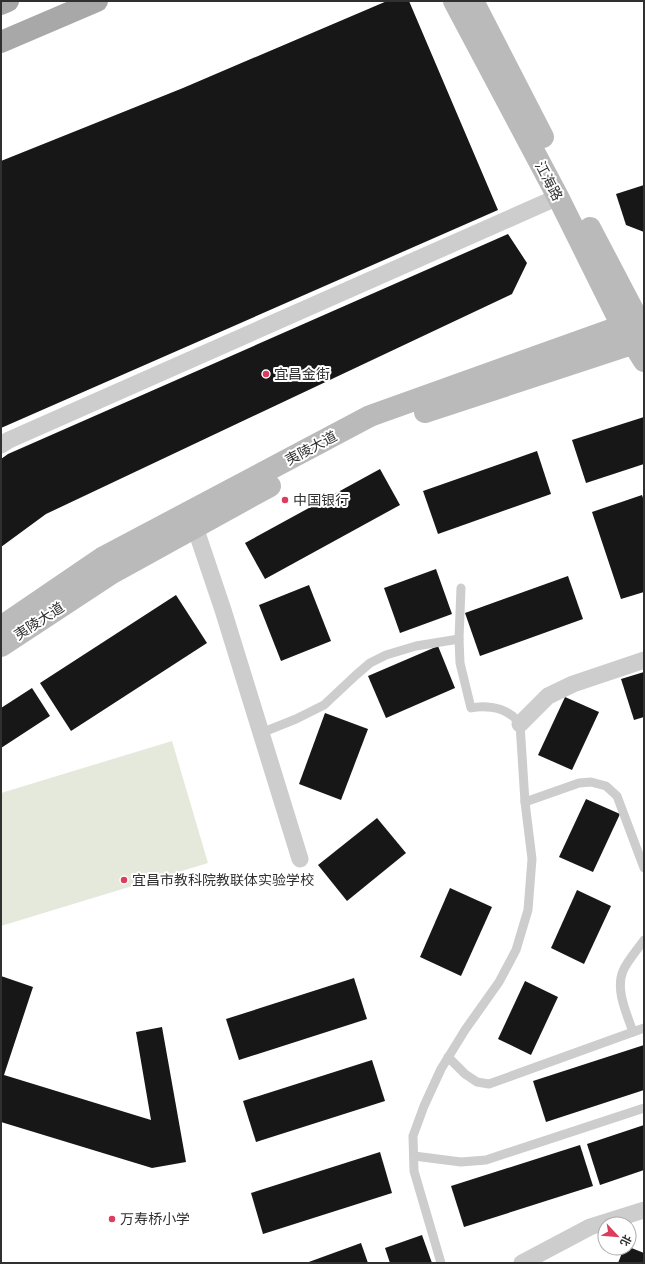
<svg xmlns="http://www.w3.org/2000/svg" width="645" height="1264" font-family="'Roboto Condensed','Noto Sans SC',sans-serif">
	<style>
		.green { fill: #e5e9dc }
		.building { fill: #171717 }
		.lines { fill: none; stroke-linecap: round; stroke-linejoin: round }
		.lane { stroke: #cdcdcd; stroke-width: 9 }
		.street { stroke: #cdcdcd; stroke-width: 17 }
		.secondary { stroke: #bababa; stroke-width: 22 }
		.primary { stroke: #a8a8a8; stroke-width: 22 }
		.poi-dot { fill: #dc3d5f; stroke: #fff; stroke-width: 1.5 }
		.labels { text-anchor: middle; dominant-baseline: central; stroke-width: 4; stroke-linejoin: round; paint-order: stroke }
		.street-label { font-size: 14px; fill: #303030; stroke: #fff }
		.poi-label { font-size: 14px; fill: #303030; stroke: #fff; text-anchor: start }
	</style>
	<rect width="100%" height="100%" fill="#fff"/>
	<path class="green" d="M172,741L208,863L1,926V793Z"/>
	<g class="building">
		<path d="M387,1H409L498,210L1,428V161L183,88Z"/>
		<path d="M644,185V232L626,225L616,194Z"/>
		<path d="M508,234L527,263L512,294L46,514L1,547V459L8,454Z"/>
		<path d="M644,417V464L586,483L572,440Z"/>
		<path d="M537,451L551,494L438,534L423,491Z"/>
		<path d="M380,469L400,505L265,579L245,543Z"/>
		<path d="M642,495L644,501V592L621,599L592,512Z"/>
		<path d="M436,569L452,614L400,633L384,588Z"/>
		<path d="M568,576L583,619L480,656L465,613Z"/>
		<path d="M309,585L331,641L281,661L259,605Z"/>
		<path d="M176,595L207,643L71,731L40,683Z"/>
		<path d="M438,646L455,688L386,718L368,676Z"/>
		<path d="M644,672V717L634,720L621,679Z"/>
		<path d="M32,688L50,716L1,748V708Z"/>
		<path d="M565,697L599,712L572,770L538,755Z"/>
		<path d="M325,713L368,729L341,800L299,784Z"/>
		<path d="M586,799L620,814L593,872L559,857Z"/>
		<path d="M377,818L406,853L347,901L318,865Z"/>
		<path d="M450,888L492,907L461,976L420,957Z"/>
		<path d="M577,890L611,906L584,964L551,948Z"/>
		<path d="M1,976L33,987L4,1075L151,1120L136,1032L162,1027L186,1162L152,1168L1,1122Z"/>
		<path d="M354,978L367,1019L239,1060L226,1019Z"/>
		<path d="M525,981L558,997L531,1055L498,1039Z"/>
		<path d="M644,1045V1090L546,1122L533,1081Z"/>
		<path d="M372,1060L385,1101L256,1142L243,1101Z"/>
		<path d="M644,1125V1170L600,1185L587,1144Z"/>
		<path d="M580,1145L593,1186L464,1227L451,1186Z"/>
		<path d="M380,1152L392,1193L263,1234L251,1193Z"/>
		<path d="M422,1235L432,1263H390L385,1248Z"/>
		<path d="M361,1243L368,1263H306Z"/>
		<path d="M629,1247L644,1253V1263H618L624,1248H629Z"/>
	</g>
	<g class="lines">
		<g class="lane">
			<path d="M261,733L296,719L324,705L356,675L370,663L386,655L416,646L459,639"/>
			<path d="M525,802L579,783L591,782L606,786L617,796L644,868"/>
			<path d="M633,1032C627,1014 615,990 623,971C627,961 638,949 644,940"/>
			<path d="M448,1057L465,1074L477,1082L489,1084L644,1028"/>
			<path d="M414,1156L461,1162L486,1160L644,1108"/>
			<path d="M441,1263L414,1171L413,1136L424,1106L441,1069L465,1030L499,982L516,950L528,910L532,859L525,802L520,724C517,721 515,717 511,715C501,707 483,705 471,708L460,663L459,639L461,588"/>
		</g>
		<g class="street">
			<path d="M1,445L9,440L558,197"/>
			<path d="M195,527L223,610L300,859"/>
			<path d="M520,724L548,696L573,684L644,660"/>
			<path d="M522,1263L590,1227L644,1210"/>
		</g>
		<g class="secondary">
			<path d="M454,1L558,197L622,326L644,361"/>
			<path d="M473,1L543,137"/>
			<path d="M590,228L644,331"/>
			<path d="M425,412L644,340"/>
			<path d="M1,627L102,558L370,416L644,318"/>
			<path d="M1,646L112,573L270,486"/>
		</g>
		<g class="primary">
			<path d="M1,4L8,1"/>
			<path d="M1,42L97,1"/>
		</g>
	</g>
	<g class="poi-dot">
		<circle cx="266" cy="374" r="4"/>
		<circle cx="285" cy="500" r="4"/>
		<circle cx="124" cy="880" r="4"/>
		<circle cx="112" cy="1219" r="4"/>
	</g>
	<g class="labels">
		<g class="street-label">
			<text transform="translate(549 181) rotate(62)">江海路</text>
			<text transform="translate(311 448) rotate(-28)">夷陵大道</text>
			<text transform="translate(39 621) rotate(-33)">夷陵大道</text>
		</g>
		<g class="poi-label">
			<text x="274" y="374">宜昌金街</text>
			<text x="293" y="500">中国银行</text>
			<text x="132" y="880">宜昌市教科院教联体实验学校</text>
			<text x="120" y="1219">万寿桥小学</text>
		</g>
	</g>
	<rect width="645" height="1264" fill="none" stroke="#303030" stroke-width="4"/>
	<g transform="translate(617 1236) rotate(116)"><circle r="19" fill="#ffffff" stroke="#acacac"/>
	<path d="M0-3L7 15L0 10L-7 15Z" fill="#dc3d5f"/>
	<text y="-6" font-size="11" font-weight="bold" text-anchor="middle" fill="#303030">北</text>
	</g>
</svg>
